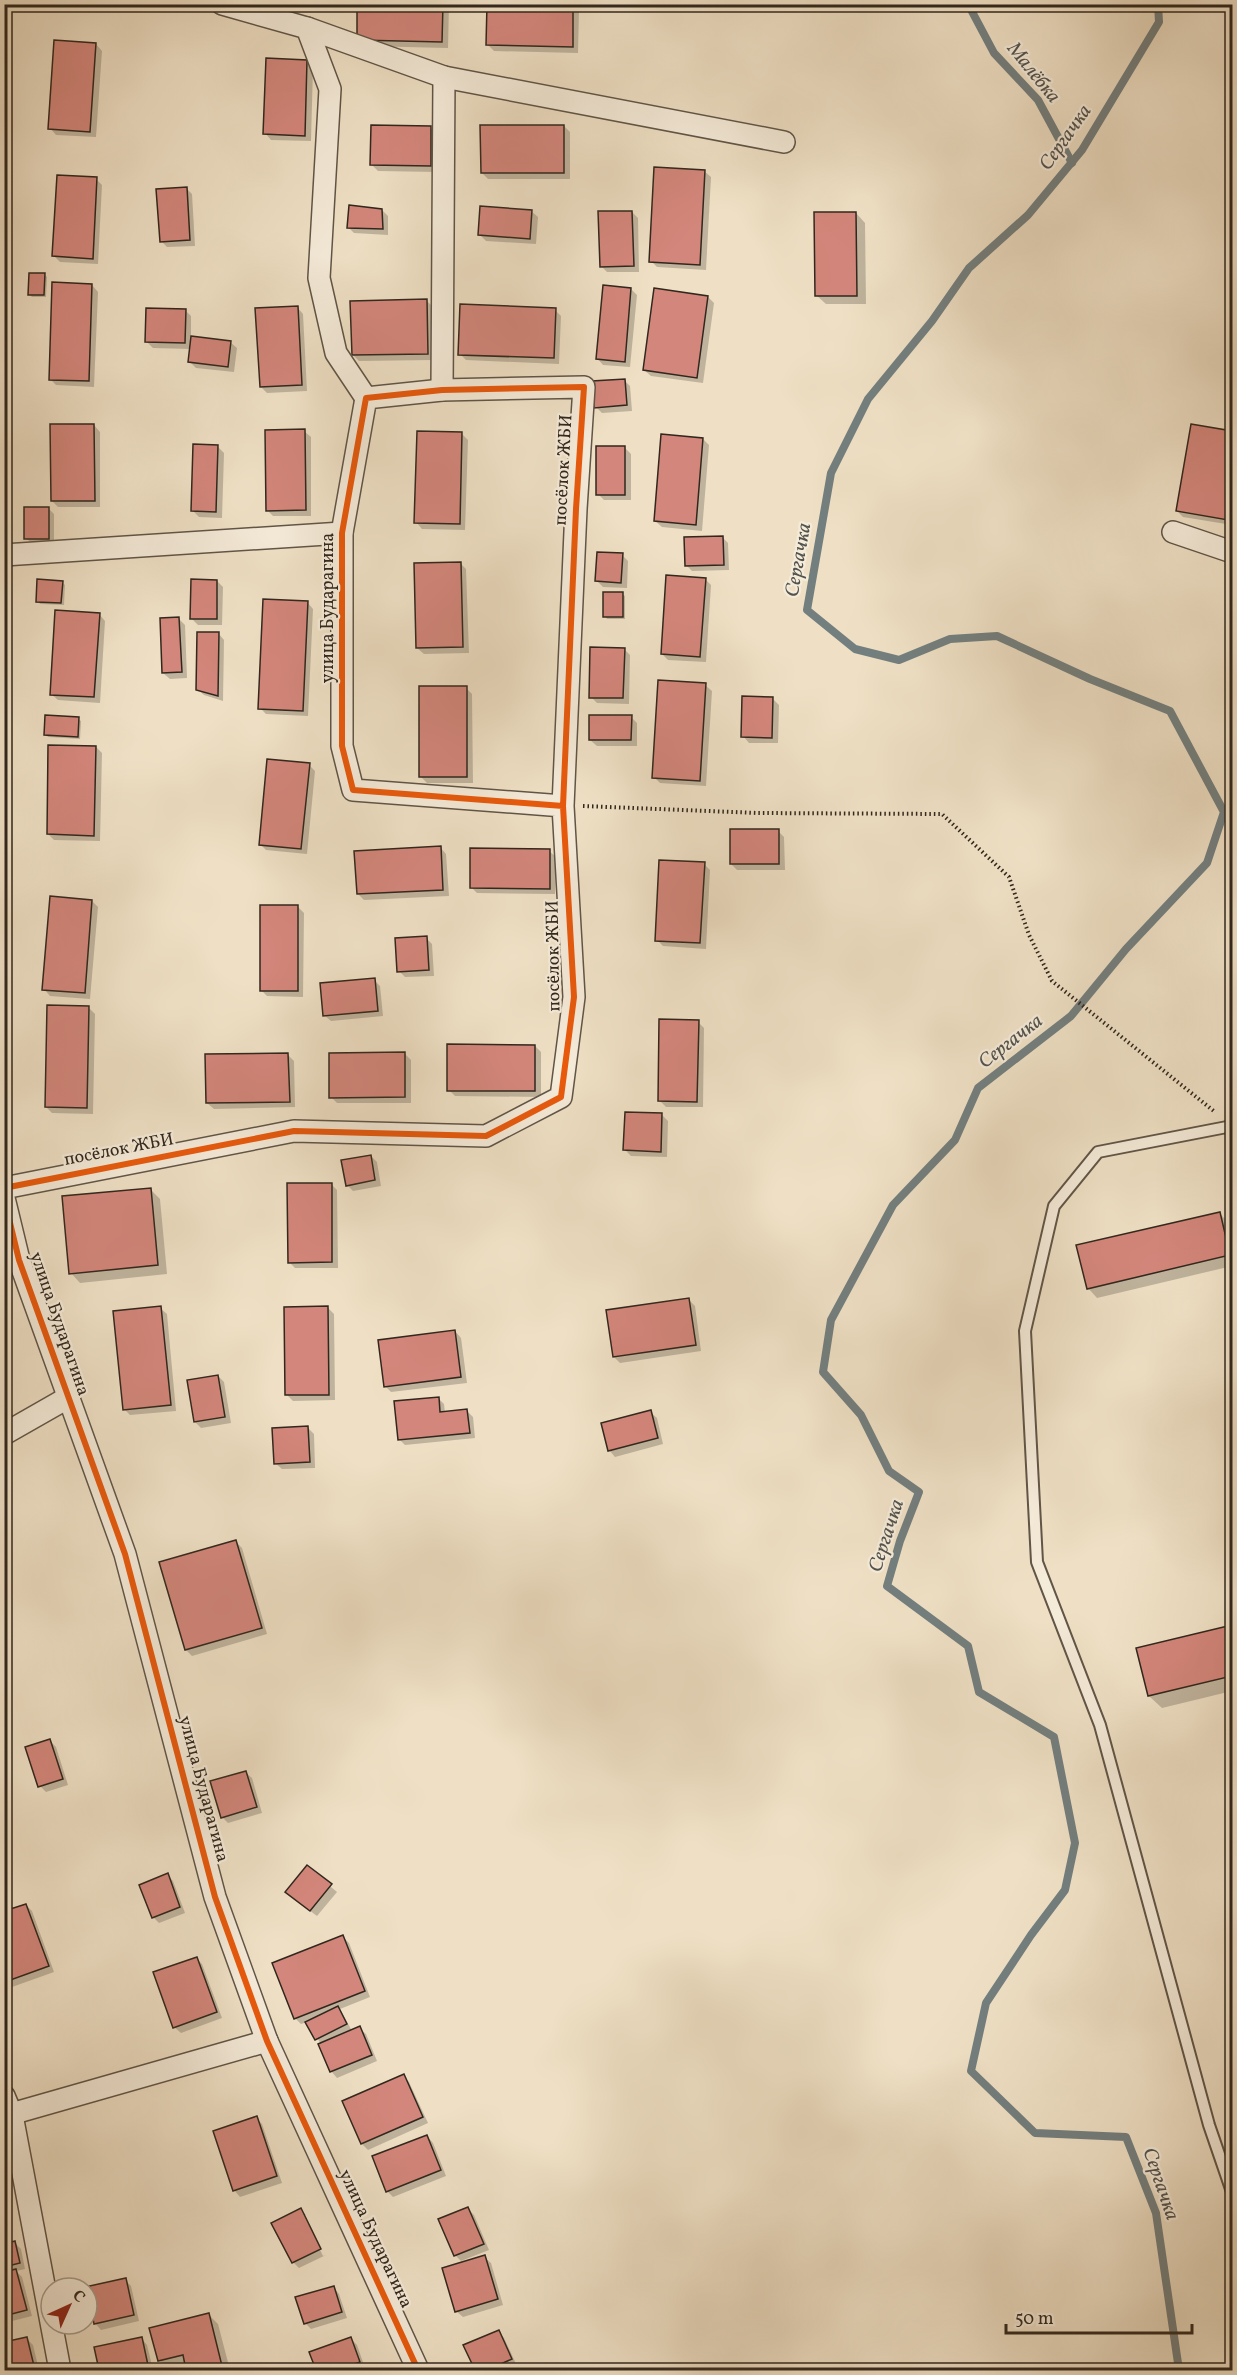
<svg xmlns="http://www.w3.org/2000/svg" width="1237" height="2375" font-family="Vollkorn,serif">
	<style>
		.shadow { fill: #0003 }
		.lines { fill: none; stroke-linecap: round; stroke-linejoin: round }
		.stream { stroke: #737f7f; stroke-width: 8 }
		.building { fill: #d3867b; stroke: #31271d; stroke-width: 1.5 }
		.service-casing { stroke: #605547; stroke-width: 14 }
		.minor-casing { stroke: #605547; stroke-width: 24 }
		.path { stroke: #31271d; stroke-width: 4; stroke-dasharray: 1.5 3; stroke-linecap: butt }
		.service { stroke: #f5ebd9; stroke-width: 10 }
		.minor { stroke: #f5ebd9; stroke-width: 21 }
		.cycleway-casing { stroke: #f5ebd9; stroke-width: 10 }
		.cycleway { stroke: #e8590c; stroke-width: 6 }
		.labels { text-anchor: middle; dominant-baseline: central; stroke-width: 4.5; stroke-linejoin: round; paint-order: stroke }
		.street-label { font-size: 18px; fill: #31271d; stroke: #f5ebd9 }
		.water-label { font-size: 20px; font-style: italic; fill: #52534e; stroke: #f5ebd9 }
	</style>
	<rect width="100%" height="100%" fill="#efe0c5"/>
	<filter id="stains"><feTurbulence type="fractalNoise" baseFrequency=".00333" numOctaves="4"/><feColorMatrix values="0 0 0 0 .2 0 0 0 0 .09 0 0 0 0 .02 0 0 0 .5 -.17"/></filter>
	<radialGradient id="worn" r=".72"><stop offset=".6" stop-color="#630" stop-opacity="0"/><stop offset="1" stop-color="#630" stop-opacity=".3"/></radialGradient>
	<g class="shadow">
		<path d="M258,4H310L309,11Z"/>
		<path d="M359,4H449L448,48L364,46Z"/>
		<path d="M489,4H575L579,9L578,53L494,51L488,45Z"/>
		<path d="M96,44L102,51L96,137L56,135L50,128Z"/>
		<path d="M307,61L313,67L311,141L271,140L265,133Z"/>
		<path d="M564,126L570,132V179H488L482,173Z"/>
		<path d="M430,128L437,134L436,172L378,171L372,165Z"/>
		<path d="M704,171L711,177L706,270L657,267L651,261Z"/>
		<path d="M96,179L102,185L98,264L60,262L54,256Z"/>
		<path d="M186,188L192,194L195,246L167,247L161,241Z"/>
		<path d="M382,210L388,216V235L354,233L348,227Z"/>
		<path d="M531,211L538,217L536,244L486,241L480,235Z"/>
		<path d="M632,212L638,218L639,272H607L601,266Z"/>
		<path d="M856,213L865,223L866,304H826L816,295Z"/>
		<path d="M44,274L47,277L46,297H32L29,294Z"/>
		<path d="M92,285L98,292L94,387L56,385L50,379Z"/>
		<path d="M631,289L637,295L630,367L603,365L597,358Z"/>
		<path d="M708,297L714,303L703,383L651,376L644,370Z"/>
		<path d="M427,301L433,307L434,360L359,361L353,355Z"/>
		<path d="M297,307L303,314L307,391L267,393L261,387Z"/>
		<path d="M185,310L191,316V338L230,342L237,348L234,372L196,368L190,362L191,349L153,348L147,342Z"/>
		<path d="M555,310L561,316L559,364L466,360L460,354Z"/>
		<path d="M624,380L630,386L632,411L602,413L596,407Z"/>
		<path d="M94,425L100,432V507H58L52,501Z"/>
		<path d="M1192,426L1232,433V525L1183,517L1177,511Z"/>
		<path d="M304,431L311,437V516H273L267,510Z"/>
		<path d="M462,434L468,440L465,530L422,529L416,522Z"/>
		<path d="M703,439L709,445L702,531L662,527L655,521Z"/>
		<path d="M218,447L224,453L222,518L199,517L193,511Z"/>
		<path d="M625,448L631,454V500H604L598,494Z"/>
		<path d="M48,508L54,514V544H32L26,538Z"/>
		<path d="M722,537L728,543L729,570L692,571L686,565Z"/>
		<path d="M622,555L628,561L627,588L603,587L597,581Z"/>
		<path d="M460,563L466,569L469,653L424,654L417,648Z"/>
		<path d="M705,579L711,585L706,662L668,660L662,654Z"/>
		<path d="M217,581L223,587L222,625H198L191,618Z"/>
		<path d="M62,582L65,585L64,605L40,604L38,601Z"/>
		<path d="M622,594L625,596V619H607L605,616Z"/>
		<path d="M307,602L313,609L308,716L266,714L260,708Z"/>
		<path d="M99,614L105,621L100,703L58,700L51,694Z"/>
		<path d="M179,619L185,625L187,678L170,679L163,673Z"/>
		<path d="M218,633L224,640L223,701L204,695L197,689Z"/>
		<path d="M624,649L630,655L629,704L597,703L591,697Z"/>
		<path d="M705,685L712,691L706,786L660,783L654,777Z"/>
		<path d="M466,688L472,694L473,783H427L421,777Z"/>
		<path d="M773,699L779,705L778,743H749L743,736Z"/>
		<path d="M631,717L637,723V746H597L590,740Z"/>
		<path d="M78,719L81,721L80,739L48,737L46,735Z"/>
		<path d="M96,747L102,753L100,841L54,840L48,834Z"/>
		<path d="M309,765L315,771L307,854L266,850L260,844Z"/>
		<path d="M778,831L784,837L785,870H737L731,864Z"/>
		<path d="M440,847L446,854L449,896L364,900L358,894Z"/>
		<path d="M549,851L556,857L555,894L477,893L471,887Z"/>
		<path d="M704,864L710,870L706,949L663,946L657,940Z"/>
		<path d="M92,901L98,907L90,999L50,996L44,989Z"/>
		<path d="M298,907L304,913L303,997L267,996L261,990Z"/>
		<path d="M426,938L432,944L434,976L405,977L399,971Z"/>
		<path d="M374,980L380,986L383,1016L331,1021L324,1015Z"/>
		<path d="M89,1008L95,1014L93,1114L52,1113L46,1107Z"/>
		<path d="M698,1022L704,1028L703,1107H666L660,1101Z"/>
		<path d="M535,1046L541,1052V1097L455,1096L449,1090Z"/>
		<path d="M405,1054L411,1060V1103H337L331,1097Z"/>
		<path d="M288,1055L294,1061L295,1107L214,1109L207,1103Z"/>
		<path d="M662,1115L668,1121L667,1157L631,1156L625,1150Z"/>
		<path d="M371,1156L377,1162L381,1186L353,1191L347,1185Z"/>
		<path d="M331,1184L337,1190L338,1268H295L289,1262Z"/>
		<path d="M150,1189L160,1199L167,1274L80,1283L71,1273Z"/>
		<path d="M1219,1213L1229,1223L1232,1238V1266L1097,1298L1088,1288Z"/>
		<path d="M689,1300L695,1306L701,1351L620,1363L614,1357Z"/>
		<path d="M160,1308L167,1314L176,1411L130,1415L124,1409Z"/>
		<path d="M328,1308L334,1314L335,1400L293,1401L286,1394Z"/>
		<path d="M455,1331L461,1338L467,1383L391,1392L385,1386Z"/>
		<path d="M218,1376L224,1382L231,1423L201,1428L195,1422Z"/>
		<path d="M438,1398L444,1404L445,1413L467,1411L473,1417L475,1438L405,1445L399,1439Z"/>
		<path d="M650,1412L657,1418L663,1444L615,1457L609,1450Z"/>
		<path d="M308,1428L314,1434L315,1468L282,1469L275,1463Z"/>
		<path d="M236,1542L242,1548L267,1634L192,1656L186,1650Z"/>
		<path d="M1232,1627V1691L1162,1708L1149,1696L1138,1649Z"/>
		<path d="M50,1741L56,1747L68,1785L46,1792L40,1786Z"/>
		<path d="M245,1772L252,1778L262,1813L228,1823L222,1817Z"/>
		<path d="M4,1815L9,1828L4,1830Z"/>
		<path d="M307,1867L337,1892L317,1916L293,1898Z"/>
		<path d="M167,1875L173,1881L185,1913L159,1923L153,1917Z"/>
		<path d="M26,1905L32,1911L54,1972L12,1987L4,1976V1913Z"/>
		<path d="M343,1937L349,1943L370,1997L340,2009L352,2031L359,2028L366,2034L377,2061L337,2078L331,2071L321,2044L307,2022L301,2024L295,2018Z"/>
		<path d="M196,1958L202,1964L222,2018L181,2033L174,2027Z"/>
		<path d="M403,2076L409,2082L428,2123L368,2150L362,2144L344,2102Z"/>
		<path d="M256,2118L262,2124L282,2183L240,2197L234,2190Z"/>
		<path d="M427,2136L433,2143L446,2176L393,2197L387,2191Z"/>
		<path d="M4,2193L9,2209L4,2210Z"/>
		<path d="M468,2209L474,2215L489,2250L461,2261L455,2255Z"/>
		<path d="M301,2210L306,2215H303L323,2256L326,2255L307,2216L326,2255L299,2268L293,2262Z"/>
		<path d="M15,2243L21,2249L25,2269L16,2271L22,2277L32,2316L4,2323V2245Z"/>
		<path d="M484,2257L491,2263L503,2305L463,2317L456,2311Z"/>
		<path d="M125,2280L131,2286L139,2321L101,2330L95,2323L87,2288Z"/>
		<path d="M333,2287L339,2294L347,2318L311,2329L305,2323Z"/>
		<path d="M209,2315L218,2324L230,2370H188L187,2365L169,2370L159,2360Z"/>
		<path d="M498,2331L504,2338L517,2366L506,2370H476L465,2346Z"/>
		<path d="M141,2338L147,2345L153,2370H101L96,2349Z"/>
		<path d="M27,2339L33,2345L39,2370H4V2344Z"/>
		<path d="M351,2339L357,2345L365,2368L359,2370H318L311,2353Z"/>
	</g>
	<g class="lines">
		<g class="stream">
			<path d="M968,4L994,53L1038,100L1072,163"/>
			<path d="M1158,4L1159,22L1082,150L1028,215L969,268L932,321L868,399L831,473L807,610L855,649L899,660L950,639L997,636L1090,679L1170,711L1224,812L1207,863L1126,949L1071,1016L978,1088L955,1140L893,1205L831,1320L823,1372L861,1415L889,1471L919,1492L900,1541L887,1586L968,1646L979,1692L1054,1737L1075,1843L1065,1890L1031,1935L986,2003L971,2071L1035,2133L1126,2137L1156,2213L1179,2370"/>
		</g>
	</g>
	<g class="building">
		<path d="M357,4H443L442,42L357,40Z"/>
		<path d="M487,4H573V47L486,45Z"/>
		<path d="M54,40L96,43L90,132L48,129Z"/>
		<path d="M266,58L307,60L305,136L263,134Z"/>
		<path d="M371,125L431,126V166L370,165Z"/>
		<path d="M480,125H564V173H481Z"/>
		<path d="M654,167L705,170L700,265L649,262Z"/>
		<path d="M57,175L97,177L93,259L52,256Z"/>
		<path d="M187,187L190,240L160,242L156,189Z"/>
		<path d="M349,205L382,209L383,229L347,228Z"/>
		<path d="M480,206L532,210L530,239L478,235Z"/>
		<path d="M598,211H632L634,266L600,267Z"/>
		<path d="M814,212H856L857,296H815Z"/>
		<path d="M29,273H45L44,295H28Z"/>
		<path d="M52,282L92,284L89,381L49,380Z"/>
		<path d="M603,285L631,288L625,362L596,359Z"/>
		<path d="M654,288L708,296L697,378L643,370Z"/>
		<path d="M427,299L428,354L352,355L350,301Z"/>
		<path d="M460,304L556,308L554,358L458,355Z"/>
		<path d="M298,306L302,385L260,387L255,308Z"/>
		<path d="M146,308L186,309L185,343L145,342Z"/>
		<path d="M191,336L231,341L228,367L188,362Z"/>
		<path d="M625,379L627,405L594,408L592,381Z"/>
		<path d="M50,424H94L95,501H51Z"/>
		<path d="M1191,424L1232,431V492L1228,520L1176,511Z"/>
		<path d="M305,429L306,510L266,511L265,430Z"/>
		<path d="M417,431L462,432L460,524L414,523Z"/>
		<path d="M661,434L703,438L696,525L654,521Z"/>
		<path d="M193,444L218,445L216,512L191,511Z"/>
		<rect x="596" y="446" width="29" height="49"/>
		<rect x="24" y="507" width="25" height="32"/>
		<path d="M723,536L724,565L685,566L684,537Z"/>
		<path d="M597,552L623,553L621,583L595,581Z"/>
		<path d="M461,562L463,647L416,648L414,563Z"/>
		<path d="M666,575L706,578L700,657L661,654Z"/>
		<path d="M37,579L63,581L61,603L36,602Z"/>
		<path d="M191,579L217,580V619H190Z"/>
		<rect x="603" y="592" width="20" height="25"/>
		<path d="M263,599L308,601L303,711L258,709Z"/>
		<path d="M55,610L100,613L94,697L50,695Z"/>
		<path d="M179,617L182,672L162,673L160,618Z"/>
		<path d="M197,632H219L218,696L196,690Z"/>
		<path d="M590,647L625,648L623,698H589Z"/>
		<path d="M658,680L706,683L700,781L652,778Z"/>
		<rect x="419" y="686" width="48" height="91"/>
		<path d="M742,696L773,697L772,738L741,737Z"/>
		<path d="M45,715L79,717L78,737L44,735Z"/>
		<path d="M589,715H632L631,740H589Z"/>
		<path d="M48,745L96,746L94,836L47,834Z"/>
		<path d="M267,759L310,763L301,849L259,845Z"/>
		<rect x="730" y="829" width="49" height="35"/>
		<path d="M441,846L443,890L357,894L354,851Z"/>
		<path d="M470,848L550,849V889L470,888Z"/>
		<path d="M659,860L705,862L700,943L655,941Z"/>
		<path d="M50,896L92,900L85,993L42,990Z"/>
		<rect x="260" y="905" width="38" height="86"/>
		<path d="M427,936L429,970L397,972L395,938Z"/>
		<path d="M375,978L378,1011L323,1016L320,983Z"/>
		<path d="M47,1005L89,1006L87,1108L45,1107Z"/>
		<path d="M659,1019L699,1020L697,1102L658,1101Z"/>
		<path d="M447,1044L535,1045V1091H447Z"/>
		<path d="M405,1052V1097L329,1098V1053Z"/>
		<path d="M288,1053L290,1102L206,1103L205,1054Z"/>
		<path d="M625,1112L662,1113L661,1152L623,1150Z"/>
		<path d="M371,1155L375,1180L346,1186L341,1160Z"/>
		<path d="M287,1183H332V1262L288,1263Z"/>
		<path d="M151,1188L158,1265L69,1274L62,1196Z"/>
		<path d="M1220,1212L1230,1255L1087,1289L1076,1245Z"/>
		<path d="M689,1298L696,1345L613,1357L606,1310Z"/>
		<path d="M161,1306L171,1405L123,1410L113,1311Z"/>
		<path d="M328,1306L329,1395H285L284,1307Z"/>
		<path d="M455,1330L461,1377L384,1387L378,1340Z"/>
		<path d="M218,1375L225,1417L194,1422L187,1380Z"/>
		<path d="M439,1397L440,1412L467,1409L470,1433L398,1440L394,1401Z"/>
		<path d="M651,1410L658,1438L608,1451L601,1423Z"/>
		<path d="M308,1426L310,1462L274,1464L272,1428Z"/>
		<path d="M236,1540L262,1628L185,1650L159,1562Z"/>
		<path d="M1232,1625V1676L1148,1696L1136,1648Z"/>
		<path d="M50,1739L63,1779L38,1787L25,1747Z"/>
		<path d="M246,1771L257,1807L221,1818L210,1781Z"/>
		<path d="M307,1865L332,1884L310,1911L285,1892Z"/>
		<path d="M168,1873L180,1907L152,1918L139,1885Z"/>
		<path d="M26,1904L49,1966L5,1982L4,1911Z"/>
		<path d="M343,1935L365,1991L294,2019L272,1963Z"/>
		<path d="M197,1957L217,2012L173,2028L153,1972Z"/>
		<path d="M338,2006L347,2024L315,2040L305,2022Z"/>
		<path d="M360,2026L372,2055L330,2072L318,2044Z"/>
		<path d="M404,2074L423,2117L361,2144L342,2101Z"/>
		<path d="M257,2116L277,2176L233,2191L213,2131Z"/>
		<path d="M427,2135L441,2170L386,2192L372,2156Z"/>
		<path d="M468,2207L484,2244L454,2256L438,2219Z"/>
		<path d="M301,2208L321,2249L292,2263L271,2223Z"/>
		<path d="M15,2241L20,2263L4,2267V2244Z"/>
		<path d="M485,2255L498,2299L455,2312L442,2268Z"/>
		<path d="M16,2269L27,2310L4,2316V2272Z"/>
		<path d="M126,2278L134,2315L94,2324L87,2288L85,2287Z"/>
		<path d="M334,2286L342,2312L304,2324L295,2297Z"/>
		<path d="M209,2313L223,2370H186L183,2355L158,2361L149,2328Z"/>
		<path d="M499,2330L512,2359L487,2370H475L463,2345Z"/>
		<path d="M27,2337L35,2370H4V2342Z"/>
		<path d="M142,2337L149,2370H99L94,2347Z"/>
		<path d="M351,2337L360,2362L337,2370H316L309,2352Z"/>
	</g>
	<g class="lines">
		<defs>
			<path id="service" d="M1232,1126L1098,1152L1054,1206L1025,1331L1037,1562L1100,1725L1209,2125L1232,2192"/>
			<g id="minor">
				<path d="M222,4L307,28L330,89L319,278L336,353L366,398"/>
				<path d="M307,28L444,77L442,390"/>
				<path d="M444,77L784,142"/>
				<path d="M1173,532L1232,552"/>
				<path d="M4,555L342,533"/>
				<path d="M4,1188L294,1131L486,1136L561,1097L574,997L563,806L576,509L584,387L442,390L366,398L342,533V746L353,790L563,806"/>
				<path d="M4,1198L19,1260L125,1554L215,1897L267,2041L418,2370"/>
				<path d="M4,1434L69,1397"/>
				<path d="M4,2096L12,2115L60,2370"/>
				<path d="M4,2116L267,2041"/>
			</g>
		</defs>
		<use href="#service" class="service-casing"/>
		<use href="#minor" class="minor-casing"/>
		<path class="path" d="M583,806L758,813L942,814L1009,877L1029,935L1052,981L1215,1112"/>
		<use href="#service" class="service"/>
		<use href="#minor" class="minor"/>
		<defs>
			<g id="cycleway">
				<path d="M4,1188L294,1131L486,1136L561,1097L574,997L563,806L576,509L584,387L442,390L366,398L342,533V746L353,790L563,806"/>
				<path d="M4,1198L19,1260L125,1554L215,1897L267,2041L418,2370"/>
			</g>
		</defs>
		<use href="#cycleway" class="cycleway-casing"/>
		<use href="#cycleway" class="cycleway"/>
	</g>
	<g class="labels">
		<g class="street-label">
			<text transform="translate(564 470) rotate(-87)">посёлок ЖБИ</text>
			<text transform="translate(328 608) rotate(-90)">улица Бударагина</text>
			<text transform="translate(554 956) rotate(-91)">посёлок ЖБИ</text>
			<text transform="translate(119 1150) rotate(-11)">посёлок ЖБИ</text>
			<text transform="translate(59 1324) rotate(71)">улица Бударагина</text>
			<text transform="translate(203 1789) rotate(75)">улица Бударагина</text>
			<text transform="translate(375 2239) rotate(65)">улица Бударагина</text>
		</g>
		<g class="water-label">
			<text transform="translate(1033 73) rotate(51)">Малёбка</text>
			<text transform="translate(1066 138) rotate(-55)">Сергачка</text>
			<text transform="translate(799 560) rotate(-80)">Сергачка</text>
			<text transform="translate(1011 1042) rotate(-38)">Сергачка</text>
			<text transform="translate(887 1536) rotate(-72)">Сергачка</text>
			<text transform="translate(1160 2184) rotate(71)">Сергачка</text>
		</g>
	</g>
	<rect width="1237" height="2375" fill="none" stroke="#efe0c5" stroke-width="24"/>
	<rect x="6" y="6" width="1225" height="2363" fill="none" stroke="#31271d" stroke-width="3"/>
	<rect x="12" y="12" width="1213" height="2351" fill="none" stroke="#31271d" stroke-width="1.5"/>
	<g transform="translate(69 2306) rotate(45)"><circle r="28" fill="#f5ebd9" stroke="#a79d8e" stroke-width="1.5"/>
	<path d="M0-4.5L10 22L0 15L-10 22Z" fill="#8f2418"/>
	<text y="-9" font-size="16" font-weight="bold" text-anchor="middle" fill="#31271d">С</text>
	</g>
	<path d="M1006 2324v9h186v-9" fill="none" stroke="#31271d" stroke-width="3"/>
	<text x="1015" y="2324" font-size="18" fill="#31271d" stroke="#f5ebd9" stroke-width="4.5" paint-order="stroke">50 m</text>
	<rect width="100%" height="100%" filter="url(#stains)"/>
	<rect width="100%" height="100%" fill="url(#worn)"/>
</svg>
